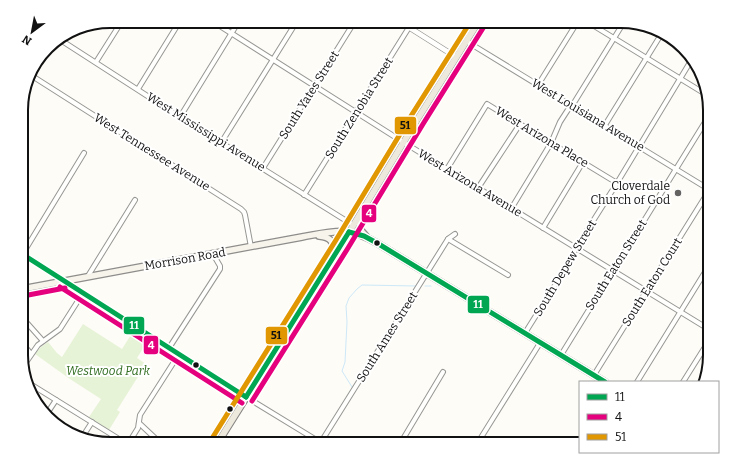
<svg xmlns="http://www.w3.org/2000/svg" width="731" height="465" font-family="Bitter,serif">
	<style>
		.green { fill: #e7f3d7 }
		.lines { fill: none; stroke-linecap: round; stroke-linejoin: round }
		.stream { stroke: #cde8f7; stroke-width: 1 }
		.minor-casing { stroke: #979795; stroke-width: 6 }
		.tertiary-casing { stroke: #979795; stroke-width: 6 }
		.secondary-casing { stroke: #8e8d8b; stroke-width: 8 }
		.primary-casing { stroke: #858482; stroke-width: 8 }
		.minor { stroke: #fffffe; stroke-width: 4 }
		.tertiary { stroke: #fffffe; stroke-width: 4.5 }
		.secondary { stroke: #f6f4eb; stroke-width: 5.5 }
		.primary { stroke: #ede9dc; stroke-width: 6 }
		.bus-1-casing { stroke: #fff; stroke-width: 8 }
		.bus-2-casing { stroke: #fff; stroke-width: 8 }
		.bus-3-casing { stroke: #fff; stroke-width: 8 }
		.bus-1 { stroke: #00a651; stroke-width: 5 }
		.bus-2 { stroke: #e5007d; stroke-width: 5 }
		.bus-3 { stroke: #e09702; stroke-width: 5 }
		.poi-dot { fill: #646362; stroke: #fff; stroke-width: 1.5 }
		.bus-dot { fill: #111; stroke: #fff; stroke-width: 1.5 }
		.labels { text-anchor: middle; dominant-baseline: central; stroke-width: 4; stroke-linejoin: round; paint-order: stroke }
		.street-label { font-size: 12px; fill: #111; stroke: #fff }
		.poi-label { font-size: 12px; fill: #111; stroke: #fff; text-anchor: end }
		.park-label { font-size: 12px; font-style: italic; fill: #2f6b1f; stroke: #fff }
		.rim { fill: none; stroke: #111; stroke-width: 2 }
		.line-badge { stroke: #fff; stroke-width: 1.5 }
		.badge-label { font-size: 11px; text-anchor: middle; font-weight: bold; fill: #fff }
		.pale-badge-label { font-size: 11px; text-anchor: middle; font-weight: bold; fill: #111 }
	</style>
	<rect width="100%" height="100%" fill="#fdfcf7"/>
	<path class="green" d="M83,324L122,349L134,330L148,340L137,358L146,364L117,410L120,412L109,430L89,417L101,399L70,379L35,354L41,347L48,342L57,353L62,357Z"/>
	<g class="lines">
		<g class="stream">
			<path d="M425,286H431"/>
			<path d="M352,387L342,371L345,362L347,322L346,306L349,298L357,289L362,285L416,286"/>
		</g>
		<defs>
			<g id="minor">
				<path d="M212,21L403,142L710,330"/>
				<path d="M470,21L476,25"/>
				<path d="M586,21L707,95"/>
				<path d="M59,39L180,117L353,225"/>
				<path d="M466,41L710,190"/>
				<path d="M96,62L122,21"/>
				<path d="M29,74L241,209L244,212L245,215L251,247"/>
				<path d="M538,85L578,21"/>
				<path d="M138,89L180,21"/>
				<path d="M572,106L624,22"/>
				<path d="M180,117L239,21"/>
				<path d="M605,125L662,33"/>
				<path d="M22,126L24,122"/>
				<path d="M221,143L297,21"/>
				<path d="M263,168L355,21"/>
				<path d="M447,169L487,104L617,183"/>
				<path d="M478,188L520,124"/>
				<path d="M304,195L413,21"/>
				<path d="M511,209L551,143L560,122L571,105"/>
				<path d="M543,228L583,162"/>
				<path d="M448,239L508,275"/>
				<path d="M22,255L84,153"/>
				<path d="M88,276L135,200"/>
				<path d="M22,325L24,323H27L43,341"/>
				<path d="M525,333L567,266L576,248L617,183L692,59"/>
				<path d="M22,343L31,354"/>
				<path d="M169,348L220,269V266L213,254"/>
				<path d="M561,355L710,114"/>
				<path d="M22,368L38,345L60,329L83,293"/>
				<path d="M594,375L710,189"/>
				<path d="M27,382L127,444"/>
				<path d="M637,382L710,264"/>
				<path d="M683,382L710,339"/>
				<path d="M246,397L323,444"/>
				<path d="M46,415L56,400"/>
				<path d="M139,423L155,438L157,444"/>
				<path d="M83,436L92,422"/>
				<path d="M321,442L448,239L455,234"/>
				<path d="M128,444L138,428L140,415L179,354"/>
				<path d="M400,444L443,372"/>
				<path d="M477,444L540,343"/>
			</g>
			<g id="tertiary">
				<path d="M399,21L456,57"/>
				<path d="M22,254L246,397"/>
			</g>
			<g id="secondary">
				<path d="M360,215C358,224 359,230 366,236"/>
				<path d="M319,236C332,237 334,243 335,255"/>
				<path d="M22,289L302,237C335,231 347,226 377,243L605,382"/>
			</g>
			<path id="primary" d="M217,444L342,244L417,120L479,21"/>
		</defs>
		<use href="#minor" class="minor-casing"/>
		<use href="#tertiary" class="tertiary-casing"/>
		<use href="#secondary" class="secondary-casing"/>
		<use href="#primary" class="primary-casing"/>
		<use href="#minor" class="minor"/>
		<use href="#tertiary" class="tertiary"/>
		<use href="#secondary" class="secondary"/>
		<use href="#primary" class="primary"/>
		<defs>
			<g id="bus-1">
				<path d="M349,232L364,236L377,243L605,382"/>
				<path d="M22,254L246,397"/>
				<path d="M246,397L349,232"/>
			</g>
			<g id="bus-2">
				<path d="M60,287L242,403"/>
				<path d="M23,296L65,288"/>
				<path d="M252,401L348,248L423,124L485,25"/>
			</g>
			<path id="bus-3" d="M211,440L336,240L411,116L471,21"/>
		</defs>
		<use href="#bus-1" class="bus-1-casing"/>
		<use href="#bus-2" class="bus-2-casing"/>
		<use href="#bus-3" class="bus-3-casing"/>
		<use href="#bus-1" class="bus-1"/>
		<use href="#bus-2" class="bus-2"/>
		<use href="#bus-3" class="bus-3"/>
	</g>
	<circle class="poi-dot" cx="678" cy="193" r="4"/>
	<g class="bus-dot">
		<circle cx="377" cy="243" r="3.5"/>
		<circle cx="196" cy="365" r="3.5"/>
		<circle cx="230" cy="409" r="3.5"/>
	</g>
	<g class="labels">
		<g class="street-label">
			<text transform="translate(309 95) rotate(-58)">South Yates Street</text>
			<text transform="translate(359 108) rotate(-58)">South Zenobia Street</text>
			<text transform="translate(588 115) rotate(31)">West Louisiana Avenue</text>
			<text transform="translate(206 132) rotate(32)">West Mississippi Avenue</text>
			<text transform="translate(542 137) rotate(31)">West Arizona Place</text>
			<text transform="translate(152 152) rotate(32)">West Tennessee Avenue</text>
			<text transform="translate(470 183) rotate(31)">West Arizona Avenue</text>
			<text transform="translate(185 259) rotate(-10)">Morrison Road</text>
			<text transform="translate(616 265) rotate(-58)">South Eaton Street</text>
			<text transform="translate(565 268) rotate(-59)">South Depew Street</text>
			<text transform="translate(652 282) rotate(-58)">South Eaton Court</text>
			<text transform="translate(387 337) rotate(-58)">South Ames Street</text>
		</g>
		<g class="poi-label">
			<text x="670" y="186">Cloverdale<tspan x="670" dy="14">Church of God</tspan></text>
		</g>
		<g class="park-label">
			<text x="108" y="371">Westwood Park</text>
		</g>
	</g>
	<path d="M0 0H731V465H0ZM110 28H621A82 82 0 0 1 703 110V355A82 82 0 0 1 621 437H110A82 82 0 0 1 28 355V110A82 82 0 0 1 110 28Z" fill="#fff" fill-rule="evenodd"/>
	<path class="rim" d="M110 28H621A82 82 0 0 1 703 110V355A82 82 0 0 1 621 437H110A82 82 0 0 1 28 355V110A82 82 0 0 1 110 28Z"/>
	<g class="line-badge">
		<rect x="394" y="116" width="23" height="19" rx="4" fill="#e09702"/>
		<rect x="361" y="204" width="16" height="19" rx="4" fill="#e5007d"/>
		<rect x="467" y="295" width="23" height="19" rx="4" fill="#00a651"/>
		<rect x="123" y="316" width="22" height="19" rx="4" fill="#00a651"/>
		<rect x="265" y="326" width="23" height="19" rx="4" fill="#e09702"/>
		<rect x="143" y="335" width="16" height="20" rx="4" fill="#e5007d"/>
	</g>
	<g class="badge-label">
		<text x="369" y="217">4</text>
		<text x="478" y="308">11</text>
		<text x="134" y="329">11</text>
		<text x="151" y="349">4</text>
	</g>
	<g class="pale-badge-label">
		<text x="405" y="129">51</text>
		<text x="276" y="339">51</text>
	</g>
	<rect x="579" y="381" width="140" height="72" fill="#ffffff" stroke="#a0a0a0"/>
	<rect x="587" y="394" width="20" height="6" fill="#00a651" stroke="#a0a0a0"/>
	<text x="615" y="401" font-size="12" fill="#111111">11</text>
	<rect x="587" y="414" width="20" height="6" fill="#e5007d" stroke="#a0a0a0"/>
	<text x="615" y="421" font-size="12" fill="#111111">4</text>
	<rect x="587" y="434" width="20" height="6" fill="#e09702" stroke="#a0a0a0"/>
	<text x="615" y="441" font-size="12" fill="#111111">51</text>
	<g transform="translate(32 32) rotate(212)" stroke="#ffffff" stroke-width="3" paint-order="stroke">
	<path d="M0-3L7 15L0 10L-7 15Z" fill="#111111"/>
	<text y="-6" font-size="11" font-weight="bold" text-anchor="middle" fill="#111111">N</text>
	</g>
</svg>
